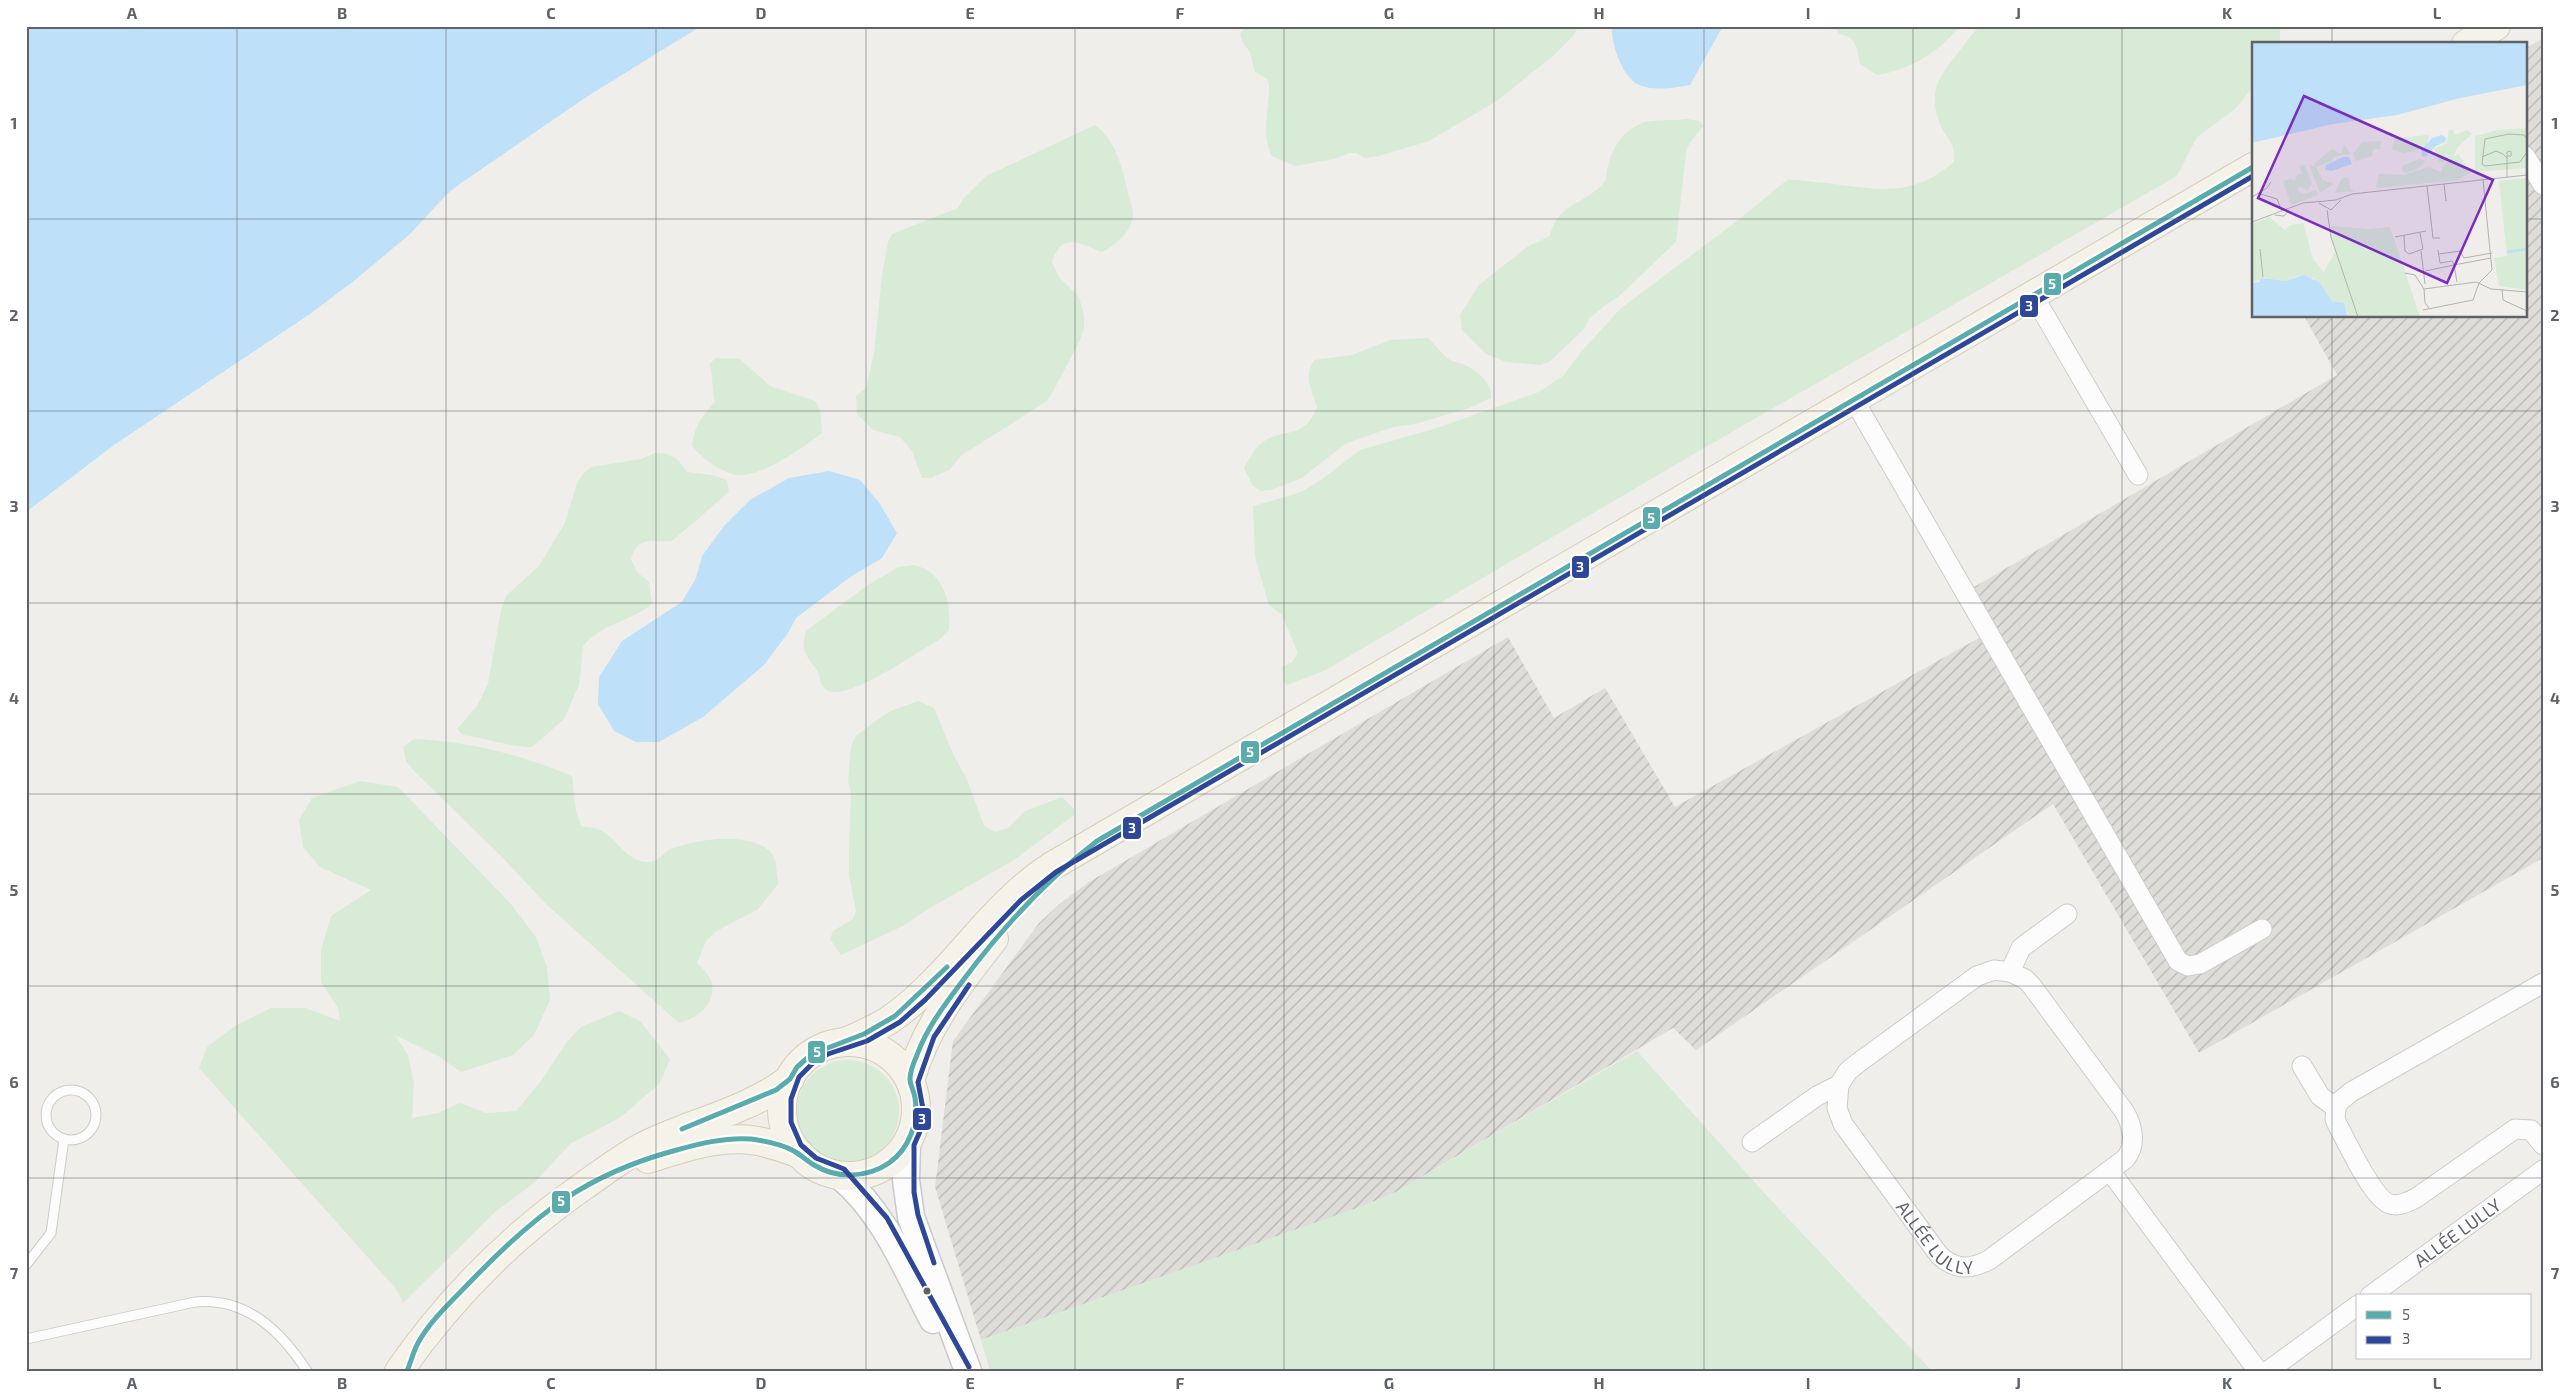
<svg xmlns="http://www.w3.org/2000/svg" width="2569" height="1397" font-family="'Exo 2',sans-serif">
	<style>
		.industrial { fill: url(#industrial-furrows) }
		.green { fill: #d8ebd6 }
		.water { fill: #bfe0f9 }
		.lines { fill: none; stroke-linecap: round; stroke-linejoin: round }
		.lane-casing { stroke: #cbcccc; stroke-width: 11 }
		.street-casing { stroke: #cbcccc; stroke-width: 21 }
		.secondary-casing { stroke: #cacacb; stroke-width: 29 }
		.primary-casing { stroke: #d7ceb8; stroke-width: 30 }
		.lane { stroke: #fdfcfc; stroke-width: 9 }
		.street { stroke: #fdfcfc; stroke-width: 19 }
		.secondary { stroke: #fdfcfc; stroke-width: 26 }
		.primary { stroke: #f4f2e9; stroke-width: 28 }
		.bus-1-casing { stroke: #fff; stroke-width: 9 }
		.bus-2-casing { stroke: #fff; stroke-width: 9 }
		.bus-1 { stroke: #59acab; stroke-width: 5 }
		.bus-2 { stroke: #2e4799; stroke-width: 5 }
		.grid { fill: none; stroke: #5f6368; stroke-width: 1; stroke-opacity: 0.55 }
		.bus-dot { fill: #5f6368; stroke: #fff; stroke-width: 2 }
		.labels { text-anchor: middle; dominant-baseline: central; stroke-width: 5; stroke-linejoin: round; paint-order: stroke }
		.street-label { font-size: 18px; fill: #5f6368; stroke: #fff }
		.inset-river { fill: none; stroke: #bfe0f9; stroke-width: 2.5 }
		.inset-road { fill: none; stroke: #b1b2b2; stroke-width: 1 }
		.view { fill: #7b2cbf; fill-opacity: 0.15; stroke: #7b2cbf; stroke-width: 2.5 }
		.inset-edge { fill: none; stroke: #5f6368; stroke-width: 2.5 }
		.line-badge { stroke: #fff; stroke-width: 2 }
		.badge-label { font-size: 14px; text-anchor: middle; font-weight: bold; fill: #fff }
		.neatline { fill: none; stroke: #5f6368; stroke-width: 2 }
		.grid-label { font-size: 16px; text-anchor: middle; font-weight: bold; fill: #5f6368 }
	</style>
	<defs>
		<pattern id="industrial-furrows" width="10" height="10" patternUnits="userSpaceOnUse" patternTransform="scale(1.25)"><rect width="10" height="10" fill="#dfddda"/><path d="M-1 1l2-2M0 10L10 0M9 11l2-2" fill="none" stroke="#b8b7b5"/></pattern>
	</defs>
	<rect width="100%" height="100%" fill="#efeeea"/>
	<path class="industrial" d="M2543,38V858L2199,1053L2053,804L1696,1050L1673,1028L1396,1192L1361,1207L981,1340L935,1187L953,1041L1039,923L1062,902L1089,882L1508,637L1554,718L1605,688L1675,807L1997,628L1974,587L2337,375L2304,316H2525V49Z"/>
	<g class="green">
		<path d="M1246,26H1578L1574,35L1554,55L1498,100L1429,141L1379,156L1365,158L1356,153H1349L1334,159L1295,166L1272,156C1260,134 1270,108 1269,85L1267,79L1255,72L1250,52L1243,43L1240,34Z"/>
		<path d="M1834,26H1960C1939,52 1910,70 1877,75L1860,64C1857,48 1857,37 1839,34Z"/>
		<path d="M1981,26H2280V44H2253V87L2235,109L2197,137L2177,176L1704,448L1324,671L1287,685L1283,680L1282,667L1292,662L1298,653L1282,615L1269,605L1255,557L1253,506L1299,493L1321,480L1360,450L1437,428L1539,392L1564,375L1581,352L1620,309L1737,221L1787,180C1796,179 1805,181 1814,182C1869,186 1906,203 1954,162C1956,142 1947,141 1940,124C1927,89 1940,76 1961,49C1968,40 1972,33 1981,26Z"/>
		<path d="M1687,119L1700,121L1703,126L1689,144L1686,152L1676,242L1618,297L1605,305L1589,319L1585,328L1549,362L1540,365L1506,362L1486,354L1462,330L1460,315L1479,285L1527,247L1550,236C1557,202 1587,205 1605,181C1607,178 1606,174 1607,170C1611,150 1622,131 1642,123C1651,119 1676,121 1687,119Z"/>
		<path d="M1095,125C1116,141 1121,164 1127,189C1129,198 1133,206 1133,215C1132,231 1115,247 1101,252C1080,243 1061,232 1052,262L1059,277L1079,297L1084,316V328L1080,340L1055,388L1047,401L962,455L949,470L931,478H922L912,451L900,437L873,430L857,414L856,396L866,388L874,354L882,276L888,242L892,234L958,208L963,199L986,176Z"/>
		<path d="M1428,338C1435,344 1440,352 1447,358C1451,361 1457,362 1462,364C1474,368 1493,383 1491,398L1469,408L1415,424L1393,427L1345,444L1302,478L1271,490L1261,491L1253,486L1244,468C1250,458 1254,448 1263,442C1284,427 1304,441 1317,407C1312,391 1303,376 1314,360L1352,355L1390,340Z"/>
		<path d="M716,358L740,359L770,386L815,401L820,410L822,433C804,447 767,473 744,475C726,477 703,459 692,446C694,426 702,416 715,402C711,389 714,374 709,364Z"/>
		<path d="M655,453C672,453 678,458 687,472L712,475L727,480L729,492L672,541C653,543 638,534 631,559L637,572L649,582L652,604C630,622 602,623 583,646L579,685L564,719L532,747C508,747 487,738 463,735L457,729L477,706L488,684L501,610L506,596L539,566L565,523L577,483L583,474L591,467L641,459Z"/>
		<path d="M914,565C943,571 952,603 949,630L939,640C919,650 845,705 825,689C818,683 822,676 816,669C806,655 800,650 806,631L868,585L899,567Z"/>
		<path d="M918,701L934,708L954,756L967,779L984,826L995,832L1008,828L1025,811L1062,797L1074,809V815L1014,860L923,912L905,925L841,955L830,939L833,931L853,919L856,911L849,875V850L851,794L848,780L851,746L856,736L874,722L891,711Z"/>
		<path d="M414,739C468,741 522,755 572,776L576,811L581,826C587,827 595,827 600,830C617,838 625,860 646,862C657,863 661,855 669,850C694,839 753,830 772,854C778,861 775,874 779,883L758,909L715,932L706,941L697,963C703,969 711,976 712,985C715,1005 696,1019 679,1023L547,905L502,857L413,770L406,761L403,747Z"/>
		<path d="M360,781L398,787L510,903L536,937L547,967L550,1000L534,1035L513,1055L461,1072L440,1057L395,1035L408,1055L414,1084L412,1118L438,1113L460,1103L486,1113L516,1111L541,1081L567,1042L581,1027L619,1011L640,1021L670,1059L660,1083L621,1117L570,1144L535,1182L495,1212L403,1303L397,1290L199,1068L207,1047L235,1026L271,1008H306L340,1021L338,1008L321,982V950L331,916L371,890L320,867L303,847L299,820L312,798Z"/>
		<path d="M1637,1051L1767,1196L1932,1371H990L981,1340L1360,1207L1396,1192Z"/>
		<circle cx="848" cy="1111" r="51"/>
	</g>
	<g class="water">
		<path d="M26,26H701L588,96L461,183L447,194L410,234L355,280L310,314L114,445L26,512Z"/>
		<path d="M1612,26H1723L1690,85C1675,88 1653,91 1639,85C1623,79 1610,41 1612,26Z"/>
		<path d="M829,471L860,480L880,504L897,533L882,558L849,578L796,618L788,633L764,665L703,717L659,742H636L614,731L598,704L599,677L622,641L682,602L696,578L702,556L724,526L750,500L789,478Z"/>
	</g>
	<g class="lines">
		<defs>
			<g id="lane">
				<circle cx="71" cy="1115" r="25"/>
				<path d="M26,1265L51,1233L64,1139"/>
				<path d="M26,1339L195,1302C246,1297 281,1331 307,1371"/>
			</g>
			<g id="street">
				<path d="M2525,156L2543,185"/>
				<path d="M2033,295L2138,475"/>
				<path d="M1854,400L2178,961L2188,966L2200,964L2262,929"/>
				<path d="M2302,1066L2320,1096L2336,1108L2335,1119L2338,1126C2347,1142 2373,1199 2390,1204C2399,1207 2408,1202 2416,1198L2515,1129L2531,1130L2543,1145"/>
				<path id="s1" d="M1839,1085L1837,1108L1843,1124L1939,1255C1955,1270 1970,1270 1989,1260L2125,1159C2137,1145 2133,1126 2124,1111L2031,985L2025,979L2010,972"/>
				<path d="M2336,1108L2339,1102L2351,1092L2543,983"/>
				<path d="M1752,1142L1817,1096L1839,1085L1848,1071L1858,1063L1977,976L1994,970L2010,972L2021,948L2067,914"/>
				<path d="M2110,1171L2258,1371"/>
				<path id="s2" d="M2370,1296L2543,1170"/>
				<path d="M2268,1371L2358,1305"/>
			</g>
			<g id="secondary">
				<path d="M907,1143L906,1180L911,1217L968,1371"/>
				<path d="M839,1175C885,1213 906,1269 933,1320"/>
			</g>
			<g id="primary">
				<path d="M2466,44L2496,26"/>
				<path d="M845,1042C862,1035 880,1027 895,1016C954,973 991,905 1052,866L2253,167"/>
				<circle cx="849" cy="1109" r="67"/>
				<path d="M910,1081C925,1027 959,983 994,939"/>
				<path d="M648,1159C680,1149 716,1136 751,1140C768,1142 784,1148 800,1154"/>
				<path d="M399,1371C451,1297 511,1236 585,1185C605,1171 624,1156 646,1145C693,1122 748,1111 790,1079"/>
			</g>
		</defs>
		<use href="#lane" class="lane-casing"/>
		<use href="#street" class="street-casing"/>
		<use href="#secondary" class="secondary-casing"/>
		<use href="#primary" class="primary-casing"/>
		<use href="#lane" class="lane"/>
		<use href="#street" class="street"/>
		<use href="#secondary" class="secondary"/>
		<use href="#primary" class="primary"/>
		<defs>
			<g id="bus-1">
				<path d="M682,1129L776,1090L790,1079L797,1067L812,1054L864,1034L895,1016L947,967"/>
				<path d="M407,1371C411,1362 413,1352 418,1343C431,1319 454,1299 473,1279C535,1215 585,1175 673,1151C698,1144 725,1137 751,1139C766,1141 781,1144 794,1151C801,1155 807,1161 814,1165C837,1179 867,1178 889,1163C909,1149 919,1122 915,1098C914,1091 910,1085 910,1079C910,1071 914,1062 917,1055C927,1027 946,1003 964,979C1003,927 1045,881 1097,841L2253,167"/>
			</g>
			<g id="bus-2">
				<path d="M934,1263L918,1215L914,1192V1145L921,1129L923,1109L918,1082L934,1037L969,985"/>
				<path d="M969,1367L887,1218L844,1169L816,1158L801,1145L791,1122V1099L799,1077L812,1064L828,1054L867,1041L900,1022L925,1000L1021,900L1056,872L2253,176"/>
			</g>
		</defs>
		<use href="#bus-1" class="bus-1-casing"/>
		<use href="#bus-2" class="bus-2-casing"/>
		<use href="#bus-1" class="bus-1"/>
		<use href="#bus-2" class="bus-2"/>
	</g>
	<path class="grid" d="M237,26V1371M446,26V1371M656,26V1371M866,26V1371M1075,26V1371M1284,26V1371M1494,26V1371M1704,26V1371M1913,26V1371M2122,26V1371M2332,26V44M26,219H2253M2525,219H2543M2332,316V1371M26,411H2543M26,603H2543M26,794H2543M26,986H2543M26,1178H2543"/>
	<circle class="bus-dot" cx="927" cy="1291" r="4.5"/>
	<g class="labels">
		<g class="street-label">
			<text stroke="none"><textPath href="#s1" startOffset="189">ALLÉE LULLY</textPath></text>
			<text stroke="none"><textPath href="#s2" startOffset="108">ALLÉE LULLY</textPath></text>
		</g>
	</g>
	<g transform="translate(2252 42)">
		<rect width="275" height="275" fill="#efeeea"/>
		<path d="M197,88H201L203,93L215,88L220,92L205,106L201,117L188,121L182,107L195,101ZM177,93L175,102L164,109L152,111L140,107L143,96ZM129,99L128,107H121L120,114L104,119L101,112L110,100ZM93,103L98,112L81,115L80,119L64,125L71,138L81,142L68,151L57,122L64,125L62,122L80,107L89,112ZM206,112L219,130L206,138L124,146L127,132L152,133L177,125L189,130L192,123ZM167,117L173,119L167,126L154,131L150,128V124ZM53,123L60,143L55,148L47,144L46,149L53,152L64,148L66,153L39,163L31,139L39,137L43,139L44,134L50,131L47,124ZM94,135L97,136L98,147L104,149L82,151L90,136ZM275,136V248L247,244L242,216L255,214L247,139ZM17,175L33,188L38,183L51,181L61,217L72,230L83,210L78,195L80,184L116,187L138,185L168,275H97L92,261L80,259L62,236L45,234L33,239H15L14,235L0,241V182Z" fill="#d8ebd6"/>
		<path d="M275,86V126L223,130V94L246,88Z" fill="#d8ebd6"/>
		<path d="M0,0H275V43L208,56L145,73L81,82L0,101ZM190,93L194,96L193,100L184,104L173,115L170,114L169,108L180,96ZM91,115H97L100,122L80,129L73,128L74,123ZM52,233L67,240L80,259L92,261L96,275H0V241L7,240L9,236L33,239Z" fill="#bfe0f9"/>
		<path class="inset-river" d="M255,210L275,207"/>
		<path class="inset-road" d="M275,97L272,93L257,92L233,97L230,122L233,124L268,120L275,110M230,115L244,109L251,112L255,116V135M255,116V110L259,109V114H255M192,142L194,159M175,144L181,196H188M5,151L25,157L30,169M0,155L15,146L19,140M67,161L79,168L89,158M75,168L79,195L106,275M23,173L32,174L37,168M0,180L51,161L84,158L100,152L275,133M152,194L153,209L157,212L171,207L168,191M143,195L174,189M8,207L11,235M186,208L188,221L200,219L202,223M169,209L173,242M187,212L208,209L212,216L240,211M173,229L202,223M153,231L163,233L172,247L224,240L239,247L275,250M205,240L202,223L239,216M172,247L173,261L177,266M250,247L251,258L275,269M171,268L221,258L227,241L240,228L231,138"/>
		<path class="view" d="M52,54L241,138L195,241L6,156Z"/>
		<rect width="275" height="275" class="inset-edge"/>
	</g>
	<g class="line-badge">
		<rect x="2043" y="272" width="19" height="24" rx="5" fill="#59acab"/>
		<rect x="2019" y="294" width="20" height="24" rx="5" fill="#2e4799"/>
		<rect x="1642" y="506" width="19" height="24" rx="5" fill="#59acab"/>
		<rect x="1571" y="555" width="19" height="24" rx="5" fill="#2e4799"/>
		<rect x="1240" y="740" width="20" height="24" rx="5" fill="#59acab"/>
		<rect x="1122" y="816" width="20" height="24" rx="5" fill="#2e4799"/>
		<rect x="807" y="1040" width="19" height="24" rx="5" fill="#59acab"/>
		<rect x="912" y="1107" width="20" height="24" rx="5" fill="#2e4799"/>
		<rect x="551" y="1190" width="20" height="24" rx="5" fill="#59acab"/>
	</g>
	<g class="badge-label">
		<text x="2052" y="289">5</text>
		<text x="2029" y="311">3</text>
		<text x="1651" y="523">5</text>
		<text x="1580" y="572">3</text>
		<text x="1250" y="757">5</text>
		<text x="1132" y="833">3</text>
		<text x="817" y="1057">5</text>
		<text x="922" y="1124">3</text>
		<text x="561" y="1206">5</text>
	</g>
	<rect width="2569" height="1397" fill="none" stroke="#ffffff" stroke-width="55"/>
	<rect x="2356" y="1294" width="175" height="65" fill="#ffffff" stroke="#bfc1c3"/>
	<rect x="2366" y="1311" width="25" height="8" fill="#59acab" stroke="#bfc1c3"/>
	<text x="2402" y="1320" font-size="15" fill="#5f6368">5</text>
	<rect x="2366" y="1336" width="25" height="8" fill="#2e4799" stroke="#bfc1c3"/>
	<text x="2402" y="1344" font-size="15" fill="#5f6368">3</text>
	<rect x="28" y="28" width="2514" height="1342" class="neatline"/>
	<g class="grid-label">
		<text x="132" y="19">A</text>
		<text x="342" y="19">B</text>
		<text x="551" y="19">C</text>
		<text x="761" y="19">D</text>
		<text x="970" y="19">E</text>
		<text x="1180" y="19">F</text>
		<text x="1389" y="19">G</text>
		<text x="1599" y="19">H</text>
		<text x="1808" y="19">I</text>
		<text x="2018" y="19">J</text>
		<text x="2227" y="19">K</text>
		<text x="2437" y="19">L</text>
		<text x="14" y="129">1</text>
		<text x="2555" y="129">1</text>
		<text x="14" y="321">2</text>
		<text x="2555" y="321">2</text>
		<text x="14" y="512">3</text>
		<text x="2555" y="512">3</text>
		<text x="14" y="704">4</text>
		<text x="2555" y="704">4</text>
		<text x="14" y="896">5</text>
		<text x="2555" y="896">5</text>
		<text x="14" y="1088">6</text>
		<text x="2555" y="1088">6</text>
		<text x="14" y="1279">7</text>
		<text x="2555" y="1279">7</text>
		<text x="132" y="1389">A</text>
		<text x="342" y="1389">B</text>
		<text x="551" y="1389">C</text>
		<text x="761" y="1389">D</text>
		<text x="970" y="1389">E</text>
		<text x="1180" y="1389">F</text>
		<text x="1389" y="1389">G</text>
		<text x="1599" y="1389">H</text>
		<text x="1808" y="1389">I</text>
		<text x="2018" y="1389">J</text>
		<text x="2227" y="1389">K</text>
		<text x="2437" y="1389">L</text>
	</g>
</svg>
